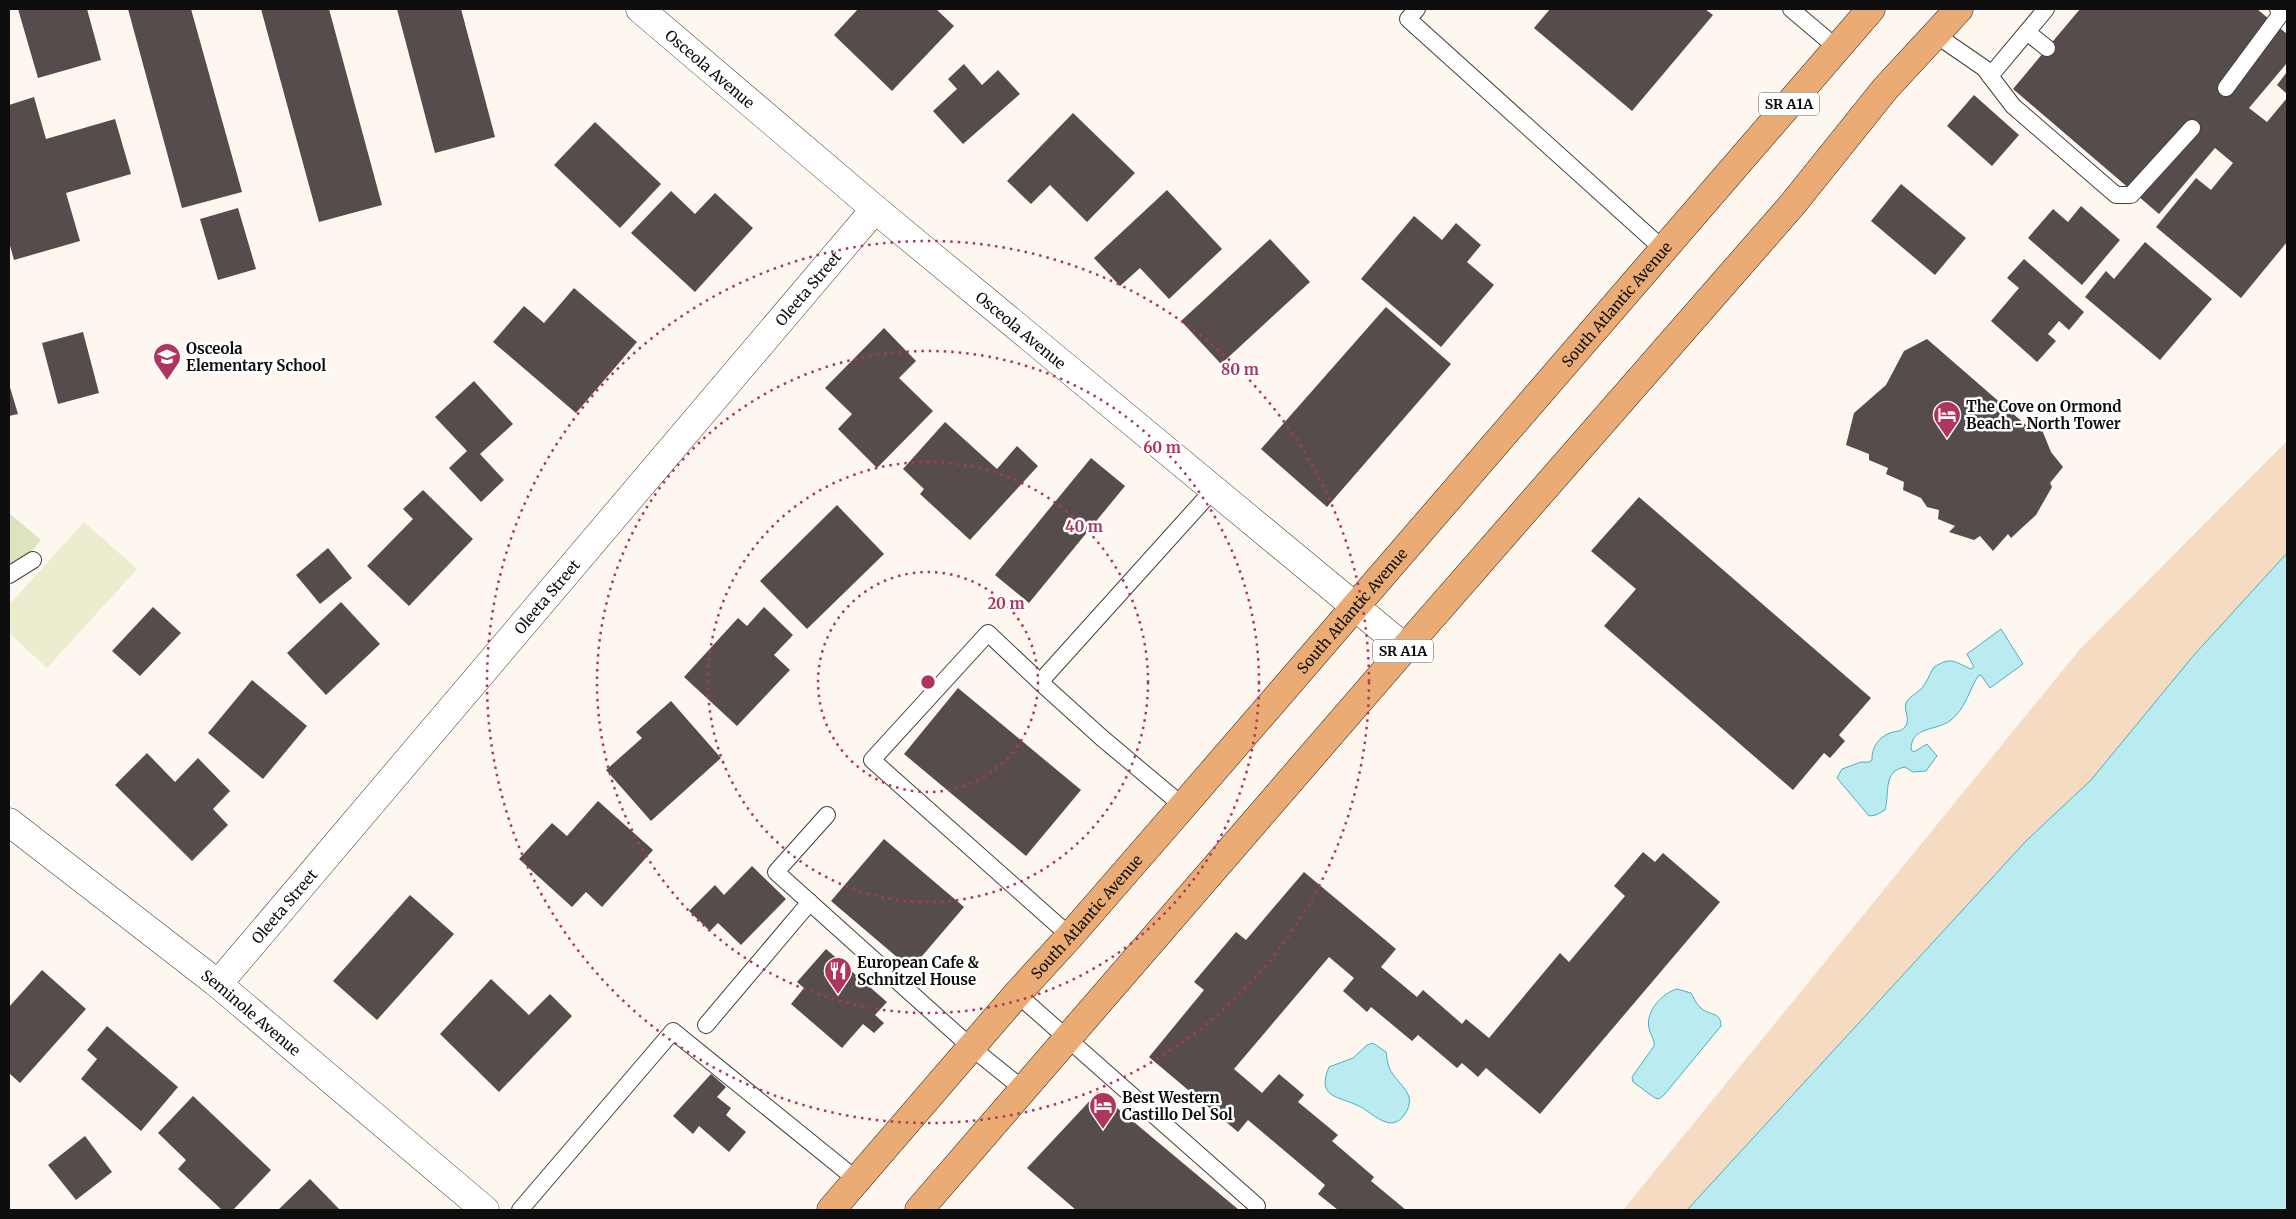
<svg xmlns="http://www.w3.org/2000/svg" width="2296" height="1219" font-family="Merriweather,serif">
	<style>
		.green { fill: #dde4bd }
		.sand { fill: #f4dbc1 }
		.pitch { fill: #ebedce }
		.water { fill: #baebf0; stroke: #49b1bf }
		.building { fill: #554c4b }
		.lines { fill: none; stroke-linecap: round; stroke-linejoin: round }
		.lane-casing { stroke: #414141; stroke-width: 18 }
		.street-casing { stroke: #414141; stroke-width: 29 }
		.primary-casing { stroke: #1f1f1f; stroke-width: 29 }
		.lane { stroke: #fff; stroke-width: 16 }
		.street { stroke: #fff; stroke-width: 28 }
		.primary { stroke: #eaac74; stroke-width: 28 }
		.ring { fill: none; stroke: #af355d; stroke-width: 2.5; stroke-dasharray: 2.5 5 }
		.labels { text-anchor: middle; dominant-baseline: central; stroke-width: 5; stroke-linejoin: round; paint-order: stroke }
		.shield { fill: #fff; stroke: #565656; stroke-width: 1 }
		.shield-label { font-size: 14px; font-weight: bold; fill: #0e0e0e }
		.street-label { font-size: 15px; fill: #0e0e0e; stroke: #fff }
		.poi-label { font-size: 15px; font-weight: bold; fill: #0e0e0e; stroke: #fff; text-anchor: start }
		.centre { fill: #af355d; stroke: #fff; stroke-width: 2.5 }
		.ring-label { font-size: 15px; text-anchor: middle; font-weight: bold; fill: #af355d; stroke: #fff; stroke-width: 5; stroke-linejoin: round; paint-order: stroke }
	</style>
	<rect width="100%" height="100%" fill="#fdf7f0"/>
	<path class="green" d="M9,513L41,540L9,579Z"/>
	<path class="sand" d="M2287,441V748L1894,1210H1623L2080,649Z"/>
	<path class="pitch" d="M84,522L137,569L47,668L9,633V605Z"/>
	<g class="water">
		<path d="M2287,553V1210H1687L2026,841L2091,780L2194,655Z"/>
		<path d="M2001,629L2023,664L1990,688L1981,675L1978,676C1969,691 1965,709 1951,720C1936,732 1911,725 1911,750L1914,752L1927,744L1937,756L1926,771L1913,772L1905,767C1882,771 1890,794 1885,810L1876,815L1869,816L1837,778L1842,769L1861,762H1869L1872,760C1871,748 1879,737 1890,733C1895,731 1900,732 1904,728C1912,720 1903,711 1906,703C1909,697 1915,694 1920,690C1927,683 1929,675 1934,667C1952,656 1954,662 1971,669L1974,667L1967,654Z"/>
		<path d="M1677,989L1691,993C1694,998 1696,1004 1701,1008C1709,1016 1721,1011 1721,1026L1664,1095L1659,1099L1655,1098L1633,1082L1632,1077L1654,1046C1655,1039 1650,1035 1649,1028C1645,1012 1662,993 1677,989Z"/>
		<path d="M1373,1043L1386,1052C1387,1057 1387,1063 1389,1067C1396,1085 1419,1092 1405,1114C1391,1135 1373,1113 1359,1106C1338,1096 1316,1098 1329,1067L1353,1058L1367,1045Z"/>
	</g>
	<g class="building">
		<path d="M18,9H87L101,60L38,78Z"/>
		<path d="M128,9H191L242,192L182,208Z"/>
		<path d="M261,9H329L382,205L319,222Z"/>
		<path d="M397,9H461L495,137L435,153Z"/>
		<path d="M858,9H936L954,26L892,91L834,35Z"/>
		<path d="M1550,9H1705L1713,15L1632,111L1534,28Z"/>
		<path d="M2080,9H2257L2287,34V63L2249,108L2267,122L2287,98V242L2241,298L2156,227L2196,178L2211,190L2233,163L2215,148L2159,214L2013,89Z"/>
		<path d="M964,64L982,85L998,70L1020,94L963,144L933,111L957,89L948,79Z"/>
		<path d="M2287,72V94L2277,85Z"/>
		<path d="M1974,95L2019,135L1992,166L1947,126Z"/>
		<path d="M34,97L46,139L115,119L131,174L66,193L80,241L14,260L9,242V105Z"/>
		<path d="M1073,113L1135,173L1087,222L1050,185L1031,204L1007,181Z"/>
		<path d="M595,122L661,184L620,228L554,165Z"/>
		<path d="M1901,184L1966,238L1935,275L1871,221Z"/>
		<path d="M1167,190L1222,249L1169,299L1140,268L1120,286L1094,258Z"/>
		<path d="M671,191L695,214L715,193L753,228L695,292L631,233Z"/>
		<path d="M2081,206L2120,240L2082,285L2028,238L2053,209L2068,222Z"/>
		<path d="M238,208L256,269L218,280L200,219Z"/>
		<path d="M1414,216L1442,240L1456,223L1481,245L1467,262L1494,285L1441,347L1361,279Z"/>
		<path d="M1270,239L1310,282L1221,364L1181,321Z"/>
		<path d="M2145,242L2212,299L2160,360L2085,297L2106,271L2114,279Z"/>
		<path d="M2024,259L2084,312L2069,330L2059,321L2048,334L2056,341L2037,362L1991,321L2019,288L2007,278Z"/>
		<path d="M574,288L637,342L576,413L493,342L524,306L544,323Z"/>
		<path d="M1386,307L1451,364L1327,507L1261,449Z"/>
		<path d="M884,328L916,361L899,378L933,411L877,468L838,429L852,414L825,388Z"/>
		<path d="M83,332L99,393L58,404L42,343Z"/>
		<path d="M1927,339L2034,432L2042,430L2051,452L2063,467L2050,483L2052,487L2036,515L2011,538L2008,534L1993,551L1980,536L1974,540L1949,532L1955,526L1938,519L1939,510L1927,507L1921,498L1903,490L1904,482L1886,474L1888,468L1869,460V454L1846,445L1854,413L1886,385L1904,351Z"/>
		<path d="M474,381L513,424L480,454L504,480L481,502L449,468L467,451L435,417Z"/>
		<path d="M9,384L18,414L9,416Z"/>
		<path d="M945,422L997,469L1017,446L1038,466L970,540L920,494L924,489L903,469Z"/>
		<path d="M1091,458L1125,486L1029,603L995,575Z"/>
		<path d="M423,490L473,539L409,606L367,566L413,519L403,509Z"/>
		<path d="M1639,497L1871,698L1839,735L1845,741L1830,758L1824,753L1793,790L1604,626L1636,589L1591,551Z"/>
		<path d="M837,505L884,554L807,629L760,581Z"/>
		<path d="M328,548L352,578L320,604L296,575Z"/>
		<path d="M341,602L380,644L326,695L287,653Z"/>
		<path d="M153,607L181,633L140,676L112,651Z"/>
		<path d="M764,607L793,635L774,655L790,670L737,726L684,677L738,618L747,626Z"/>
		<path d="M252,680L307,726L263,779L208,733Z"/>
		<path d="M958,688L1081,790L1026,856L904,754Z"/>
		<path d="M671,701L721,758L651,821L606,770L642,738L636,732Z"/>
		<path d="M147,753L175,782L198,758L230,791L213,809L228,825L192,861L115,785Z"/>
		<path d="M598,801L653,850L602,907L586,892L572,907L519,859L552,823L567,836Z"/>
		<path d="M884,839L964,907L911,969L831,901Z"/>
		<path d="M1643,852L1655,862L1663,853L1720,902L1540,1114L1486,1068L1478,1077L1462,1063L1457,1068L1418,1035L1412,1041L1371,1007L1367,1012L1343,991L1354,978L1329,957L1234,1069L1262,1093L1279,1074L1304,1095L1298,1102L1338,1135L1332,1141L1374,1177L1371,1181L1406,1210H1338L1318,1194L1325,1185L1248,1120L1238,1132L1149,1057L1204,990L1194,982L1236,932L1246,940L1304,872L1396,949L1381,967L1417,997L1423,990L1462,1024L1466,1019L1489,1038L1560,953L1569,962L1625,896L1614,886Z"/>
		<path d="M752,866L786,899L741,945L718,923L710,931L689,911L715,885L724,895Z"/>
		<path d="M410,895L454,934L377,1020L333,981Z"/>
		<path d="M826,949L887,1002L875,1015L884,1023L874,1033L863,1024L842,1048L791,1004L804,988L797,982Z"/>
		<path d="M42,970L86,1009L20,1083L9,1073V1007Z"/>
		<path d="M491,979L529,1015L550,994L572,1016L499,1092L440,1034Z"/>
		<path d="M107,1026L178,1087L141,1131L81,1079L97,1059L87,1050Z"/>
		<path d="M711,1074L726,1087L717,1097L731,1108L726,1115L746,1132L729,1152L699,1126L693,1134L673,1116Z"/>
		<path d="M1098,1092L1239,1210H1076L1027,1168Z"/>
		<path d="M193,1096L271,1170L233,1210H222L178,1169L186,1160L158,1133Z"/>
		<path d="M85,1136L112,1172L76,1200L48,1165Z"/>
		<path d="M310,1179L340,1210H278Z"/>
	</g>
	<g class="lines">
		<defs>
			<g id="lane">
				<path d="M1417,9L1408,19L1663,249"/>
				<path d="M1791,9L1837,48"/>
				<path d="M2027,32L2047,48"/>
				<path d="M1936,35L1984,68L2013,106L2116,195H2131L2192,128"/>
				<path d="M1990,76L2046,9"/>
				<path d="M2226,88L2280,15L2278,9"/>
				<path d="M9,575L33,560"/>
				<path d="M1040,682L988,633L872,760L1070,936"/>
				<path d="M1183,806L1102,738L1040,682L1213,490"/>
				<path d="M827,815L776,872L972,1048L1023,1089"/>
				<path d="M1017,994L1257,1206"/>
				<path d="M706,1025L810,902"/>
				<path d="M520,1210L673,1031L857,1180"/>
			</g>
			<g id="street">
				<path id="s1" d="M640,9L875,209L1405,648"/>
				<path id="s2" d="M9,822L218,984L485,1210"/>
				<path id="s3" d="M218,984L875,209"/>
			</g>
			<g id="primary">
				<path id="s4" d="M831,1210L1017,994L1070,936L1183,806L1871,9"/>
				<path d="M919,1210L1405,648L1792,205L1885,89L1959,9"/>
			</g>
		</defs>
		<use href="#lane" class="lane-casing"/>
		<use href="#street" class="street-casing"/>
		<use href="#primary" class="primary-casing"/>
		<use href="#lane" class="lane"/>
		<use href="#street" class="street"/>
		<use href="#primary" class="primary"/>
	</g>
	<g class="ring">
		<circle cx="928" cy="682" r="110"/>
		<circle cx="928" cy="682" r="220"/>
		<circle cx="928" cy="682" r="331"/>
		<circle cx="928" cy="682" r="441"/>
	</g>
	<defs>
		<symbol id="school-pin" viewBox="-11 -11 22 30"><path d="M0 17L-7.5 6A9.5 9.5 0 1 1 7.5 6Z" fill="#af355d" stroke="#fff"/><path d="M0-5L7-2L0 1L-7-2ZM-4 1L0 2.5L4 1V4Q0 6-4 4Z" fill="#fff"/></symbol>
		<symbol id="hotel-pin" viewBox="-11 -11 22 30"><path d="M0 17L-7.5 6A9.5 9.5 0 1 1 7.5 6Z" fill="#af355d" stroke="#fff"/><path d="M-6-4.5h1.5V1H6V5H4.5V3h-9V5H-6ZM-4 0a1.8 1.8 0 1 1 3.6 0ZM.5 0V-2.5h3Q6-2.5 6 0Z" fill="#fff"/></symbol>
		<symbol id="restaurant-pin" viewBox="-11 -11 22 30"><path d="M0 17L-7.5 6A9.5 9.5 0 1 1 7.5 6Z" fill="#af355d" stroke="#fff"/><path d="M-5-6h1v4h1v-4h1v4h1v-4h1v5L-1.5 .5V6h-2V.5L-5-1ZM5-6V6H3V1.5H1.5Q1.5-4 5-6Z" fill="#fff"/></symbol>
	</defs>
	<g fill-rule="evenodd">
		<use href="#school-pin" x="151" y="341" width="32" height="43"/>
		<use href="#hotel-pin" x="1931" y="399" width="32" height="43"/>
		<use href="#restaurant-pin" x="822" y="955" width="32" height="43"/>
		<use href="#hotel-pin" x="1087" y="1090" width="32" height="43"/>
	</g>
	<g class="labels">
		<g class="shield">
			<rect x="1759" y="92.5" width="60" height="23" rx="4"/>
			<rect x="1373" y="639.5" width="60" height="23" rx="4"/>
		</g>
		<g class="shield-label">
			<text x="1789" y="104">SR A1A</text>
			<text x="1403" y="651">SR A1A</text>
		</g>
		<g class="street-label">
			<text stroke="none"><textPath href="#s1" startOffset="92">Osceola Avenue</textPath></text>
			<text stroke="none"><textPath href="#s3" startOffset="912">Oleeta Street</textPath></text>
			<text stroke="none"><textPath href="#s4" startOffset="1199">South Atlantic Avenue</textPath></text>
			<text stroke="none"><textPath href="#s1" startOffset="498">Osceola Avenue</textPath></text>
			<text stroke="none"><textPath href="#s3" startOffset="508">Oleeta Street</textPath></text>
			<text stroke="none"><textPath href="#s4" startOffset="794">South Atlantic Avenue</textPath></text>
			<text stroke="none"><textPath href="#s3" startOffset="102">Oleeta Street</textPath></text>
			<text stroke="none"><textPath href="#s4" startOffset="389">South Atlantic Avenue</textPath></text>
			<text stroke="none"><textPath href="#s2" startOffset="308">Seminole Avenue</textPath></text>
		</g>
		<g class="poi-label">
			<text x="186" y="348">Osceola<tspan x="186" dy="17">Elementary School</tspan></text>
			<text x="1966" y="406">The Cove on Ormond<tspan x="1966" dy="17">Beach - North Tower</tspan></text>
			<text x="857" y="962">European Cafe &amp;<tspan x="857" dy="17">Schnitzel House</tspan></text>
			<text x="1122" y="1097">Best Western<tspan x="1122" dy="17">Castillo Del Sol</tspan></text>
		</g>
	</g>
	<circle cx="928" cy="682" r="8" class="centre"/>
	<g class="ring-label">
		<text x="1240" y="375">80 m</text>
		<text x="1162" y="453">60 m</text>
		<text x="1084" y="532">40 m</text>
		<text x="1006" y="609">20 m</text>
	</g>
	<rect width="2296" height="1219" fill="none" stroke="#0e0e0e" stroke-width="20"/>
</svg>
